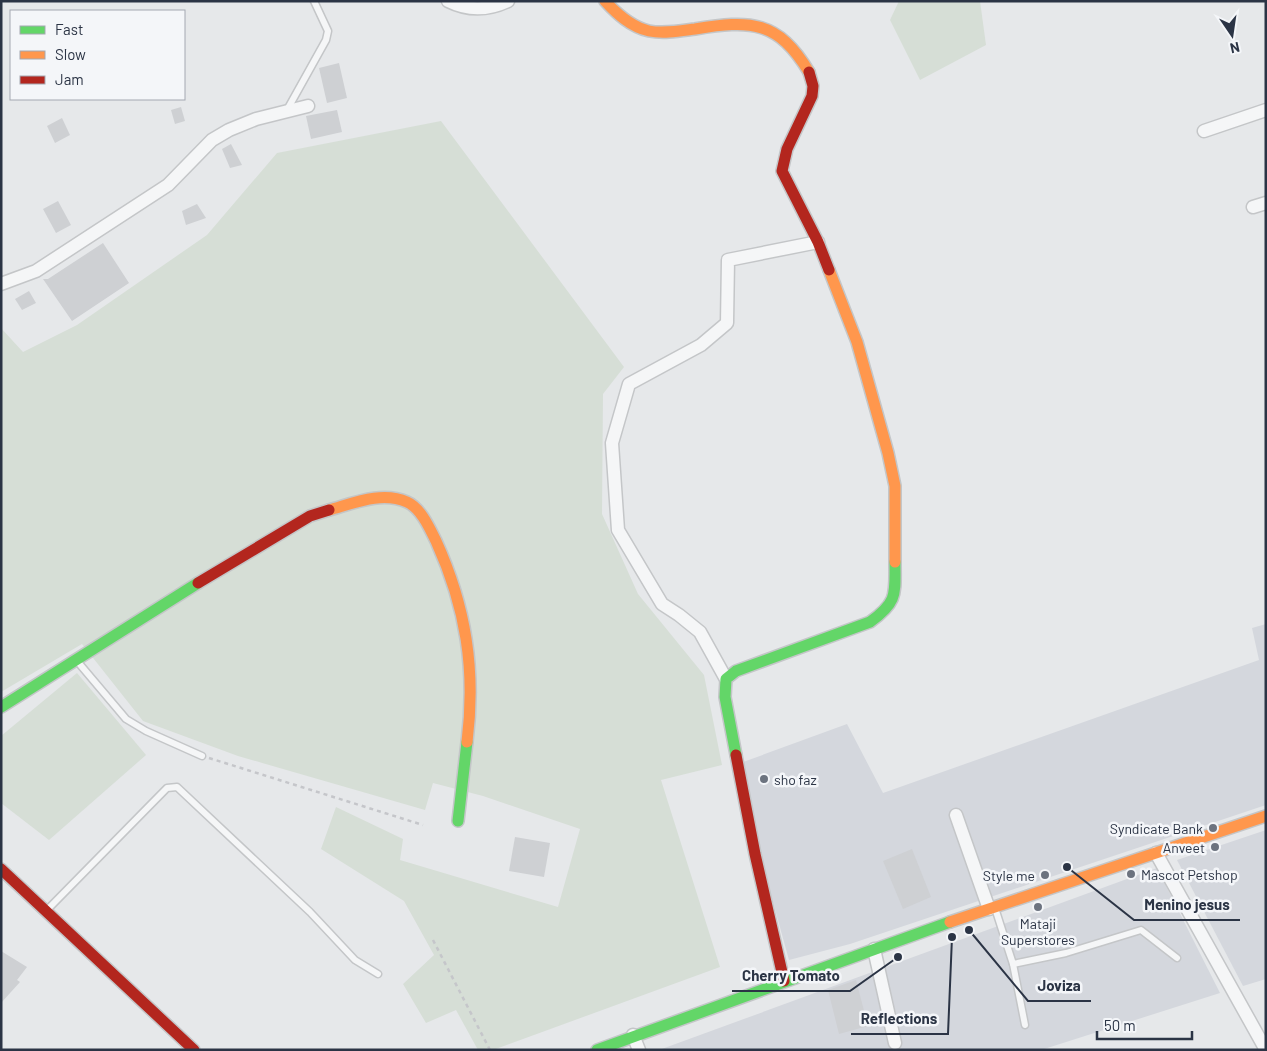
<svg xmlns="http://www.w3.org/2000/svg" width="1267" height="1051" font-family="Barlow,sans-serif">
	<style>
		.built { fill: #d4d7dd }
		.green { fill: #d6ded6 }
		.building { fill: #ced0d3 }
		.lines { fill: none; stroke-linecap: round; stroke-linejoin: round }
		.lane-casing { stroke: #c4c6c8; stroke-width: 9 }
		.street-casing { stroke: #c4c6c8; stroke-width: 15 }
		.fast-casing { stroke: #c4c6c8; stroke-width: 14 }
		.slow-casing { stroke: #c4c6c8; stroke-width: 14 }
		.jam-casing { stroke: #c4c6c8; stroke-width: 14 }
		.path { stroke: #c5c6ca; stroke-width: 2.5; stroke-dasharray: 4 4; stroke-linecap: butt }
		.lane { stroke: #f5f6f7; stroke-width: 6 }
		.street { stroke: #f5f6f7; stroke-width: 12 }
		.fast { stroke: #63d668; stroke-width: 11 }
		.slow { stroke: #ff974d; stroke-width: 11 }
		.jam { stroke: #b3261e; stroke-width: 11 }
		.poi-dot { fill: #6c737f; stroke: #f4f6f9; stroke-width: 2 }
		.labels { text-anchor: middle; dominant-baseline: central; stroke-width: 5; stroke-linejoin: round; paint-order: stroke }
		.poi-label { font-size: 14px; fill: #2b3445; stroke: #f4f6f9; text-anchor: end }
		.leader { fill: none; stroke: #2b3445; stroke-width: 2 }
		.callout-dot { fill: #2b3445; stroke: #f4f6f9; stroke-width: 2 }
		.callout-label { font-size: 15px; text-anchor: middle; font-weight: bold; fill: #2b3445; stroke: #f4f6f9; stroke-width: 5; stroke-linejoin: round; paint-order: stroke }
	</style>
	<rect width="100%" height="100%" fill="#e6e8ea"/>
	<g class="built">
		<path d="M1266,624V805L850,944L789,960L735,765L847,724L883,793L1259,660L1252,628Z"/>
		<path d="M1266,830V979L1243,986L1177,860Z"/>
		<path d="M1157,868L1220,993L1041,1050H659Z"/>
	</g>
	<g class="green">
		<path d="M899,1H980L986,45L920,80L890,20Z"/>
		<path d="M441,121L624,367L603,394L602,514L638,594L704,675L722,765L661,780L720,967L493,1050H478L456,1010L426,1023L403,984L434,955L404,901L321,849L336,807L403,839L400,860L558,907L580,829L483,796L433,783L425,810L238,756L143,721L82,644L1,692V328L23,352L77,325L207,235L277,153Z"/>
		<path d="M77,673L146,755L49,840L1,803V736Z"/>
	</g>
	<g class="building">
		<path d="M339,63L347,98L327,103L319,68Z"/>
		<path d="M181,107L185,121L175,124L171,110Z"/>
		<path d="M337,110L342,132L311,139L306,116Z"/>
		<path d="M62,118L70,135L55,143L47,126Z"/>
		<path d="M231,144L242,165L230,168L222,149Z"/>
		<path d="M58,201L71,225L56,233L43,209Z"/>
		<path d="M197,204L206,218L186,225L182,211Z"/>
		<path d="M103,243L129,283L72,321L43,279H48Z"/>
		<path d="M29,291L36,303L22,310L15,299Z"/>
		<path d="M515,837L550,843L544,877L509,871Z"/>
		<path d="M912,849L931,897L903,909L883,861Z"/>
		<path d="M1,951L27,967L17,980L20,982L1,1003Z"/>
		<path d="M856,980L868,1026L839,1034L828,990Z"/>
	</g>
	<g class="lines">
		<defs>
			<g id="lane">
				<path d="M287,110L326,40L328,31L314,1"/>
				<path d="M77,661L126,719L146,731L202,756"/>
				<path d="M995,908L1013,964L1066,953L1141,930L1177,958"/>
				<path d="M47,910L167,788L177,787L310,912L355,960L378,974"/>
				<path d="M1013,964L1025,1025"/>
			</g>
			<g id="street">
				<path d="M448,1C468,11 487,11 508,1"/>
				<path d="M1204,131L1266,110"/>
				<path d="M1253,207L1266,203"/>
				<path d="M1,284L36,271L168,185L212,140L229,130L256,119L308,106"/>
				<path d="M726,679L700,632L679,615L662,604L618,530L612,443L629,384L701,345L727,323L728,260L818,242"/>
				<path d="M956,815L989,909"/>
				<path d="M1156,853L1266,1050"/>
				<path d="M874,949L895,1043"/>
				<path d="M633,1035L639,1050"/>
			</g>
			<g id="fast">
				<path d="M1,707L198,583"/>
				<path d="M736,755L725,697L726,679L736,671L870,622C898,602 895,594 895,562"/>
				<path d="M458,821L467,742"/>
				<path d="M597,1050L950,922"/>
			</g>
			<g id="slow">
				<path d="M605,1C617,14 631,27 649,31C664,34 680,31 695,29C750,20 778,20 809,72"/>
				<path d="M829,270L857,342L888,453L895,486V562"/>
				<path d="M329,510C354,503 382,491 407,502C421,508 430,529 436,541C466,607 476,670 467,742"/>
				<path d="M950,922L1266,816"/>
			</g>
			<g id="jam">
				<path d="M809,72L813,86L812,96L787,149L782,171L818,242L829,270"/>
				<path d="M198,583L310,516L329,510"/>
				<path d="M736,755L755,854L784,981"/>
				<path d="M1,869L194,1050"/>
			</g>
		</defs>
		<use href="#lane" class="lane-casing"/>
		<use href="#street" class="street-casing"/>
		<use href="#fast" class="fast-casing"/>
		<use href="#slow" class="slow-casing"/>
		<use href="#jam" class="jam-casing"/>
		<g class="path">
			<path d="M209,758L423,825"/>
			<path d="M433,940L490,1050"/>
		</g>
		<use href="#lane" class="lane"/>
		<use href="#street" class="street"/>
		<use href="#fast" class="fast"/>
		<use href="#slow" class="slow"/>
		<use href="#jam" class="jam"/>
	</g>
	<g class="poi-dot">
		<circle cx="764" cy="779" r="5"/>
		<circle cx="1213" cy="828" r="5"/>
		<circle cx="1215" cy="847" r="5"/>
		<circle cx="1131" cy="874" r="5"/>
		<circle cx="1045" cy="875" r="5"/>
		<circle cx="1038" cy="907" r="5"/>
	</g>
	<g class="labels">
		<g class="poi-label">
			<text x="774" y="779" text-anchor="start">sho faz</text>
			<text x="1203" y="828">Syndicate Bank</text>
			<text x="1205" y="847">Anveet</text>
			<text x="1141" y="874" text-anchor="start">Mascot Petshop</text>
			<text x="1035" y="875">Style me</text>
			<text x="1038" y="923" text-anchor="middle">Mataji<tspan x="1038" dy="16">Superstores</tspan></text>
		</g>
	</g>
	<path class="leader" d="M1067 867L1134 920H1240M898 957L850 991H732M969 930L1028 1001H1091M952 937L948 1034H851"/>
	<g class="callout-dot">
		<circle cx="1067" cy="867" r="5"/>
		<circle cx="898" cy="957" r="5"/>
		<circle cx="969" cy="930" r="5"/>
		<circle cx="952" cy="937" r="5"/>
	</g>
	<g class="callout-label">
		<text x="1187" y="910">Menino jesus</text>
		<text x="791" y="981">Cherry Tomato</text>
		<text x="1059" y="991">Joviza</text>
		<text x="899" y="1024">Reflections</text>
	</g>
	<rect width="1267" height="1051" fill="none" stroke="#2b3445" stroke-width="5"/>
	<rect x="10" y="10" width="175" height="90" fill="#f4f6f9" stroke="#a4a8b1"/>
	<rect x="20" y="26" width="25" height="8" fill="#63d668" stroke="#a4a8b1"/>
	<text x="55" y="35" font-size="15" fill="#2b3445">Fast</text>
	<rect x="20" y="51" width="25" height="8" fill="#ff974d" stroke="#a4a8b1"/>
	<text x="55" y="60" font-size="15" fill="#2b3445">Slow</text>
	<rect x="20" y="76" width="25" height="8" fill="#b3261e" stroke="#a4a8b1"/>
	<text x="55" y="85" font-size="15" fill="#2b3445">Jam</text>
	<g transform="translate(1232 35) rotate(167)" stroke="#f4f6f9" stroke-width="4" paint-order="stroke">
	<path d="M0-4L9 19L0 12L-9 19Z" fill="#2b3445"/>
	<text y="-8" font-size="14" font-weight="bold" text-anchor="middle" fill="#2b3445">N</text>
	</g>
	<path d="M1097 1031v8h95v-8" fill="none" stroke="#2b3445" stroke-width="2.5"/>
	<text x="1104" y="1031" font-size="15" fill="#2b3445" stroke="#f4f6f9" stroke-width="4" paint-order="stroke">50 m</text>
</svg>
